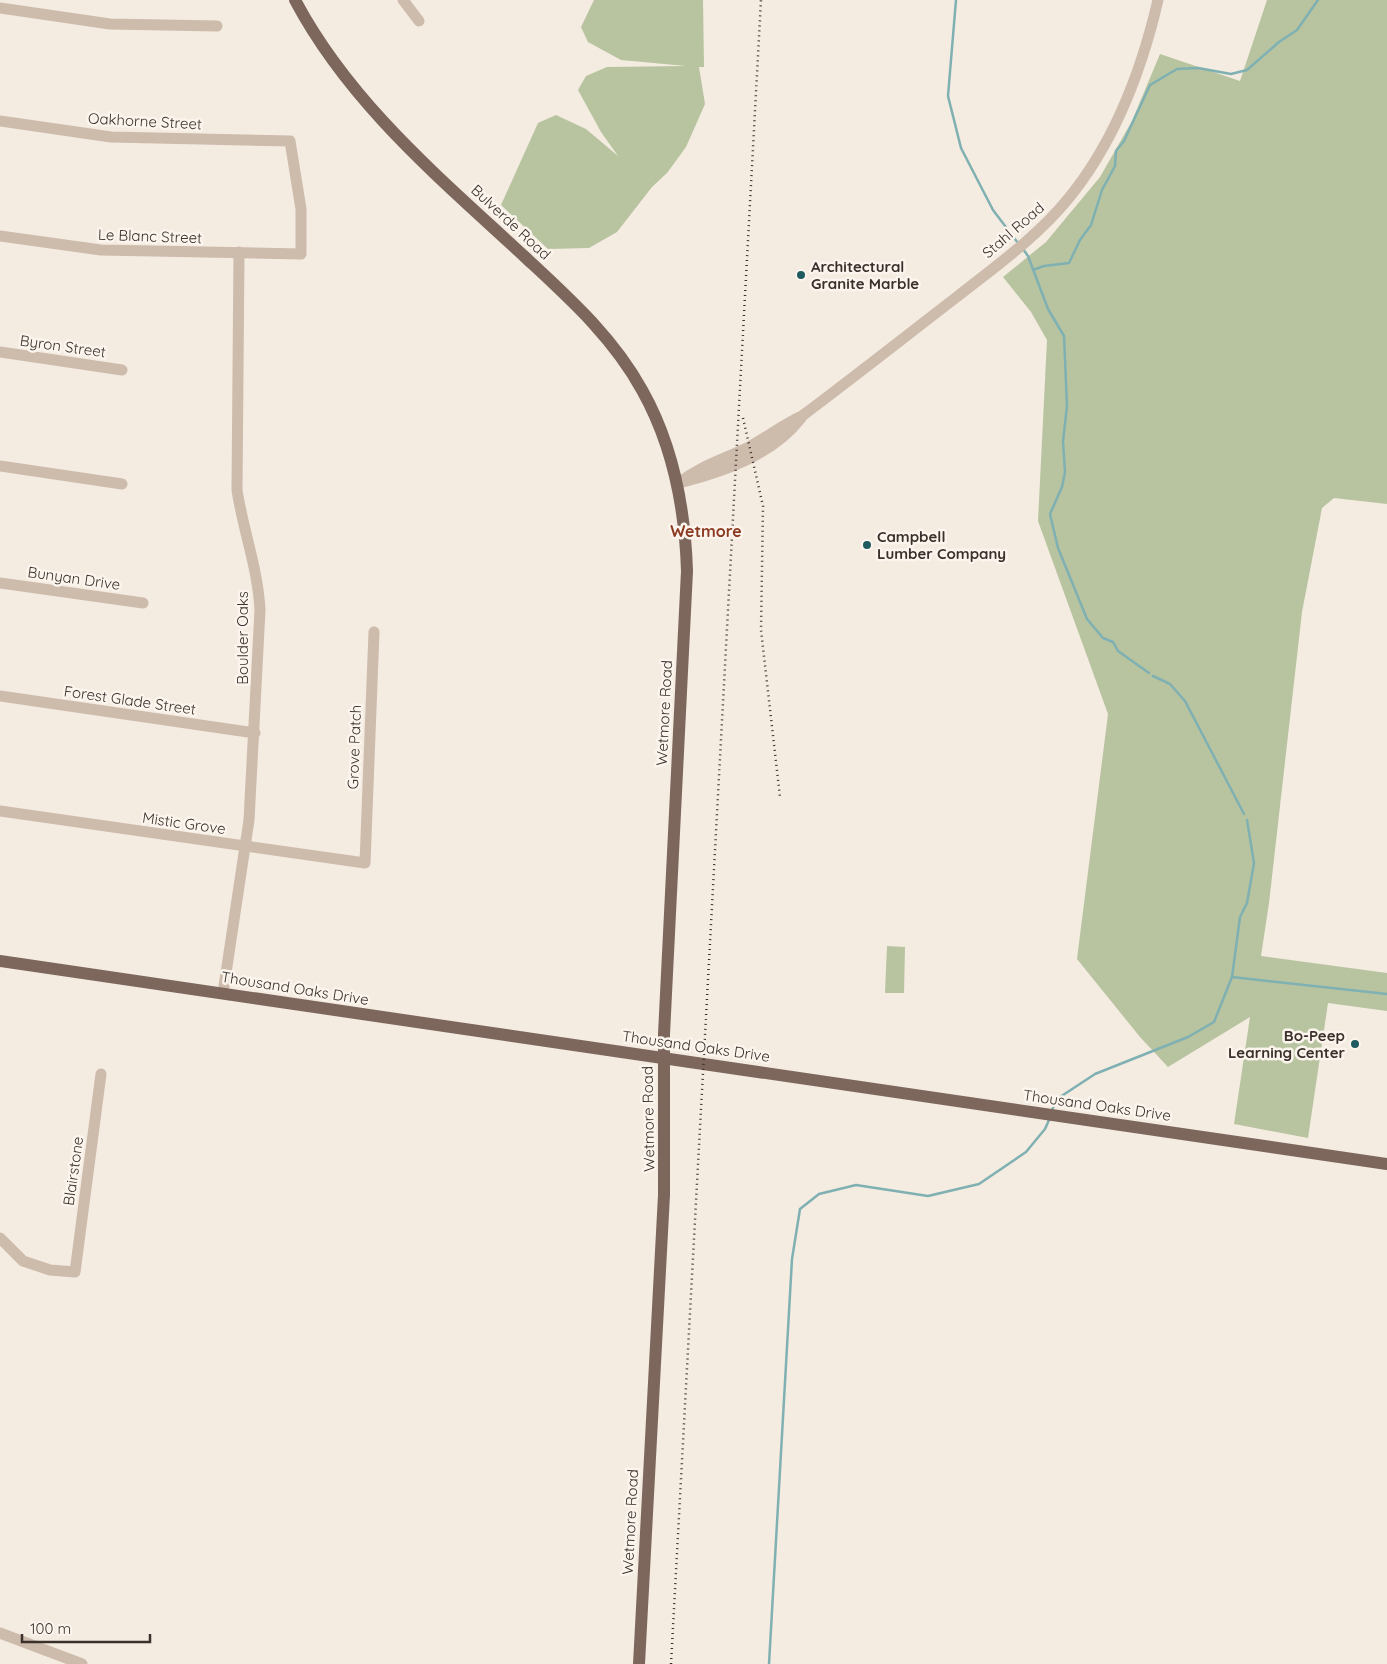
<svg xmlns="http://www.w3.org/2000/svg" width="1387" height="1664" font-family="Quicksand,sans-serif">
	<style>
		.green { fill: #b8c4a0 }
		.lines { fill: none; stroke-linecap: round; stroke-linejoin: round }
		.stream { stroke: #7fb0b2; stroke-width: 2.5 }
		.minor { stroke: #cdbbac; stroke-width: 11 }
		.major { stroke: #7d675c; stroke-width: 12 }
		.rail { stroke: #3b302b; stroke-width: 2.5; stroke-dasharray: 1 4; stroke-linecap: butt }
		.poi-dot { fill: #1f5a5e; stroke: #fbf5ee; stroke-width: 2 }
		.labels { text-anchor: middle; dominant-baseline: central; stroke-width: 5; stroke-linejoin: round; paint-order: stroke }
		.street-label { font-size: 15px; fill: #3b302b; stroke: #fbf5ee }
		.poi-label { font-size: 15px; font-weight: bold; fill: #3b302b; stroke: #fbf5ee; text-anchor: start }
		.neighbourhood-label { font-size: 16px; font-weight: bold; fill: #8c3b22; stroke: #fbf5ee }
	</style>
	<rect width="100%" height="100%" fill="#f4ebe1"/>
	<g class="green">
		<path d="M594,0H703L704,67H699L705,104L686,147L667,173L652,187L617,232L589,248L548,249L501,205L538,123L556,115L586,129L618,156L601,132L578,90L586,76L607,67L686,66L621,60L588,42L581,27Z"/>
		<path d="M1267,0H1387V504L1334,498L1322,508L1302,612L1269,903L1261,956L1387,973V1011L1328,1003L1308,1138L1234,1124L1250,1017L1168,1067L1140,1037L1077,959L1108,714L1038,521L1047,340L1031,312L1003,277L1046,242L1100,177L1132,121L1160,54L1240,81Z"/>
		<path d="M887,946L905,947L904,993H885Z"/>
	</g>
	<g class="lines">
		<g class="stream">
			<path d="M956,0L948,96L961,148L993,210L1018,243"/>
			<path d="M1023,249L1028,256L1048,309L1064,336L1067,406L1063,441L1065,472L1062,487L1050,514L1058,548L1087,619L1103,638L1113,642L1118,651L1149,673"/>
			<path d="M1033,270L1044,266L1069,263L1080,240L1091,225L1102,190L1115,166L1116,151L1124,141L1150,85L1177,69L1198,68L1231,74L1247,70L1279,42L1297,30L1318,0"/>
			<path d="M1153,676L1170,684L1185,701L1244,814"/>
			<path d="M1232,977L1387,994"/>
			<path d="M1052,1110L1057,1099L1095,1074L1188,1037L1214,1022L1232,977L1240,917L1247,903L1254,863L1247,820"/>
			<path d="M769,1664L792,1259L800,1209L819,1194L856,1185L928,1196L979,1184L1026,1152L1045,1129L1049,1120"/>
		</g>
		<g class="minor">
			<path d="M403,0L419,21"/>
			<path d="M0,8L110,24L217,26"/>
			<path d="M0,121L111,137L290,141L301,209V254L101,250L0,236"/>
			<path d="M0,352L122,370"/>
			<path d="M0,466L122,484"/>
			<path d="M683,482C726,471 773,454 801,418"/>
			<path d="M677,484C700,466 722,460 747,448C766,438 782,425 802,416C854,377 906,336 958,296C996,266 1037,237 1068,199C1114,143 1142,69 1158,0"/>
			<path d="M0,583L143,603"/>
			<path d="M0,696L255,733"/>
			<path d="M0,811L365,863L374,632"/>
			<path d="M223,993L249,820L260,610C258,569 243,530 237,490L239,252"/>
			<path d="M0,1238L23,1261L50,1270L75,1272L101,1074"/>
			<path d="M0,1633L82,1664"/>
		</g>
		<g class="major">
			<path d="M295,0C350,104 441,179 525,257C569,298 613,337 642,390C673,445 685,508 687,571L664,1034V1195L639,1664"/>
			<path d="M0,961L1387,1164"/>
		</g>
		<g class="rail">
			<path d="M743,418L763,506L761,630L780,797"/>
			<path d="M671,1664L761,0"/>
		</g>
	</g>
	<g class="poi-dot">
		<circle cx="801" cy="275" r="5"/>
		<circle cx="867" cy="545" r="5"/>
		<circle cx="1355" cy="1044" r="5"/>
	</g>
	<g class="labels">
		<g class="street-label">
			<text transform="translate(145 121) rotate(3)">Oakhorne Street</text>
			<text transform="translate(511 222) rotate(43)">Bulverde Road</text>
			<text transform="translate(1013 230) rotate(-41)">Stahl Road</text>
			<text transform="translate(150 236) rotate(2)">Le Blanc Street</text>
			<text transform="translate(63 346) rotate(8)">Byron Street</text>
			<text transform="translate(74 578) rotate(8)">Bunyan Drive</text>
			<text transform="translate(242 638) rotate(-90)">Boulder Oaks</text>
			<text transform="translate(130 700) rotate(8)">Forest Glade Street</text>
			<text transform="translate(664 713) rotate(-87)">Wetmore Road</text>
			<text transform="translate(354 747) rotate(-88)">Grove Patch</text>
			<text transform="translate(184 823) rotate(8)">Mistic Grove</text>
			<text transform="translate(295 988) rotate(9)">Thousand Oaks Drive</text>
			<text transform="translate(696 1046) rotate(8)">Thousand Oaks Drive</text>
			<text transform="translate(1097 1105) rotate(8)">Thousand Oaks Drive</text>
			<text transform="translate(648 1119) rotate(-91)">Wetmore Road</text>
			<text transform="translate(73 1171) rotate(-82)">Blairstone</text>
			<text transform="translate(630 1522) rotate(-87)">Wetmore Road</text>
		</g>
		<g class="poi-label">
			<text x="811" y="266">Architectural<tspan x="811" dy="17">Granite Marble</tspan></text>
			<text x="877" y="536">Campbell<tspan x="877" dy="17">Lumber Company</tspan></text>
			<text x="1345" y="1035" text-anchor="end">Bo-Peep<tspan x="1345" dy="17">Learning Center</tspan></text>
		</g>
		<g class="neighbourhood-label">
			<text x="706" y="531">Wetmore</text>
		</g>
	</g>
	<path d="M22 1634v8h128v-8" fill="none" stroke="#3b302b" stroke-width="2.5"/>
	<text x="30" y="1634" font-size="15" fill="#3b302b" stroke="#fbf5ee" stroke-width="4" paint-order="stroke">100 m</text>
</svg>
